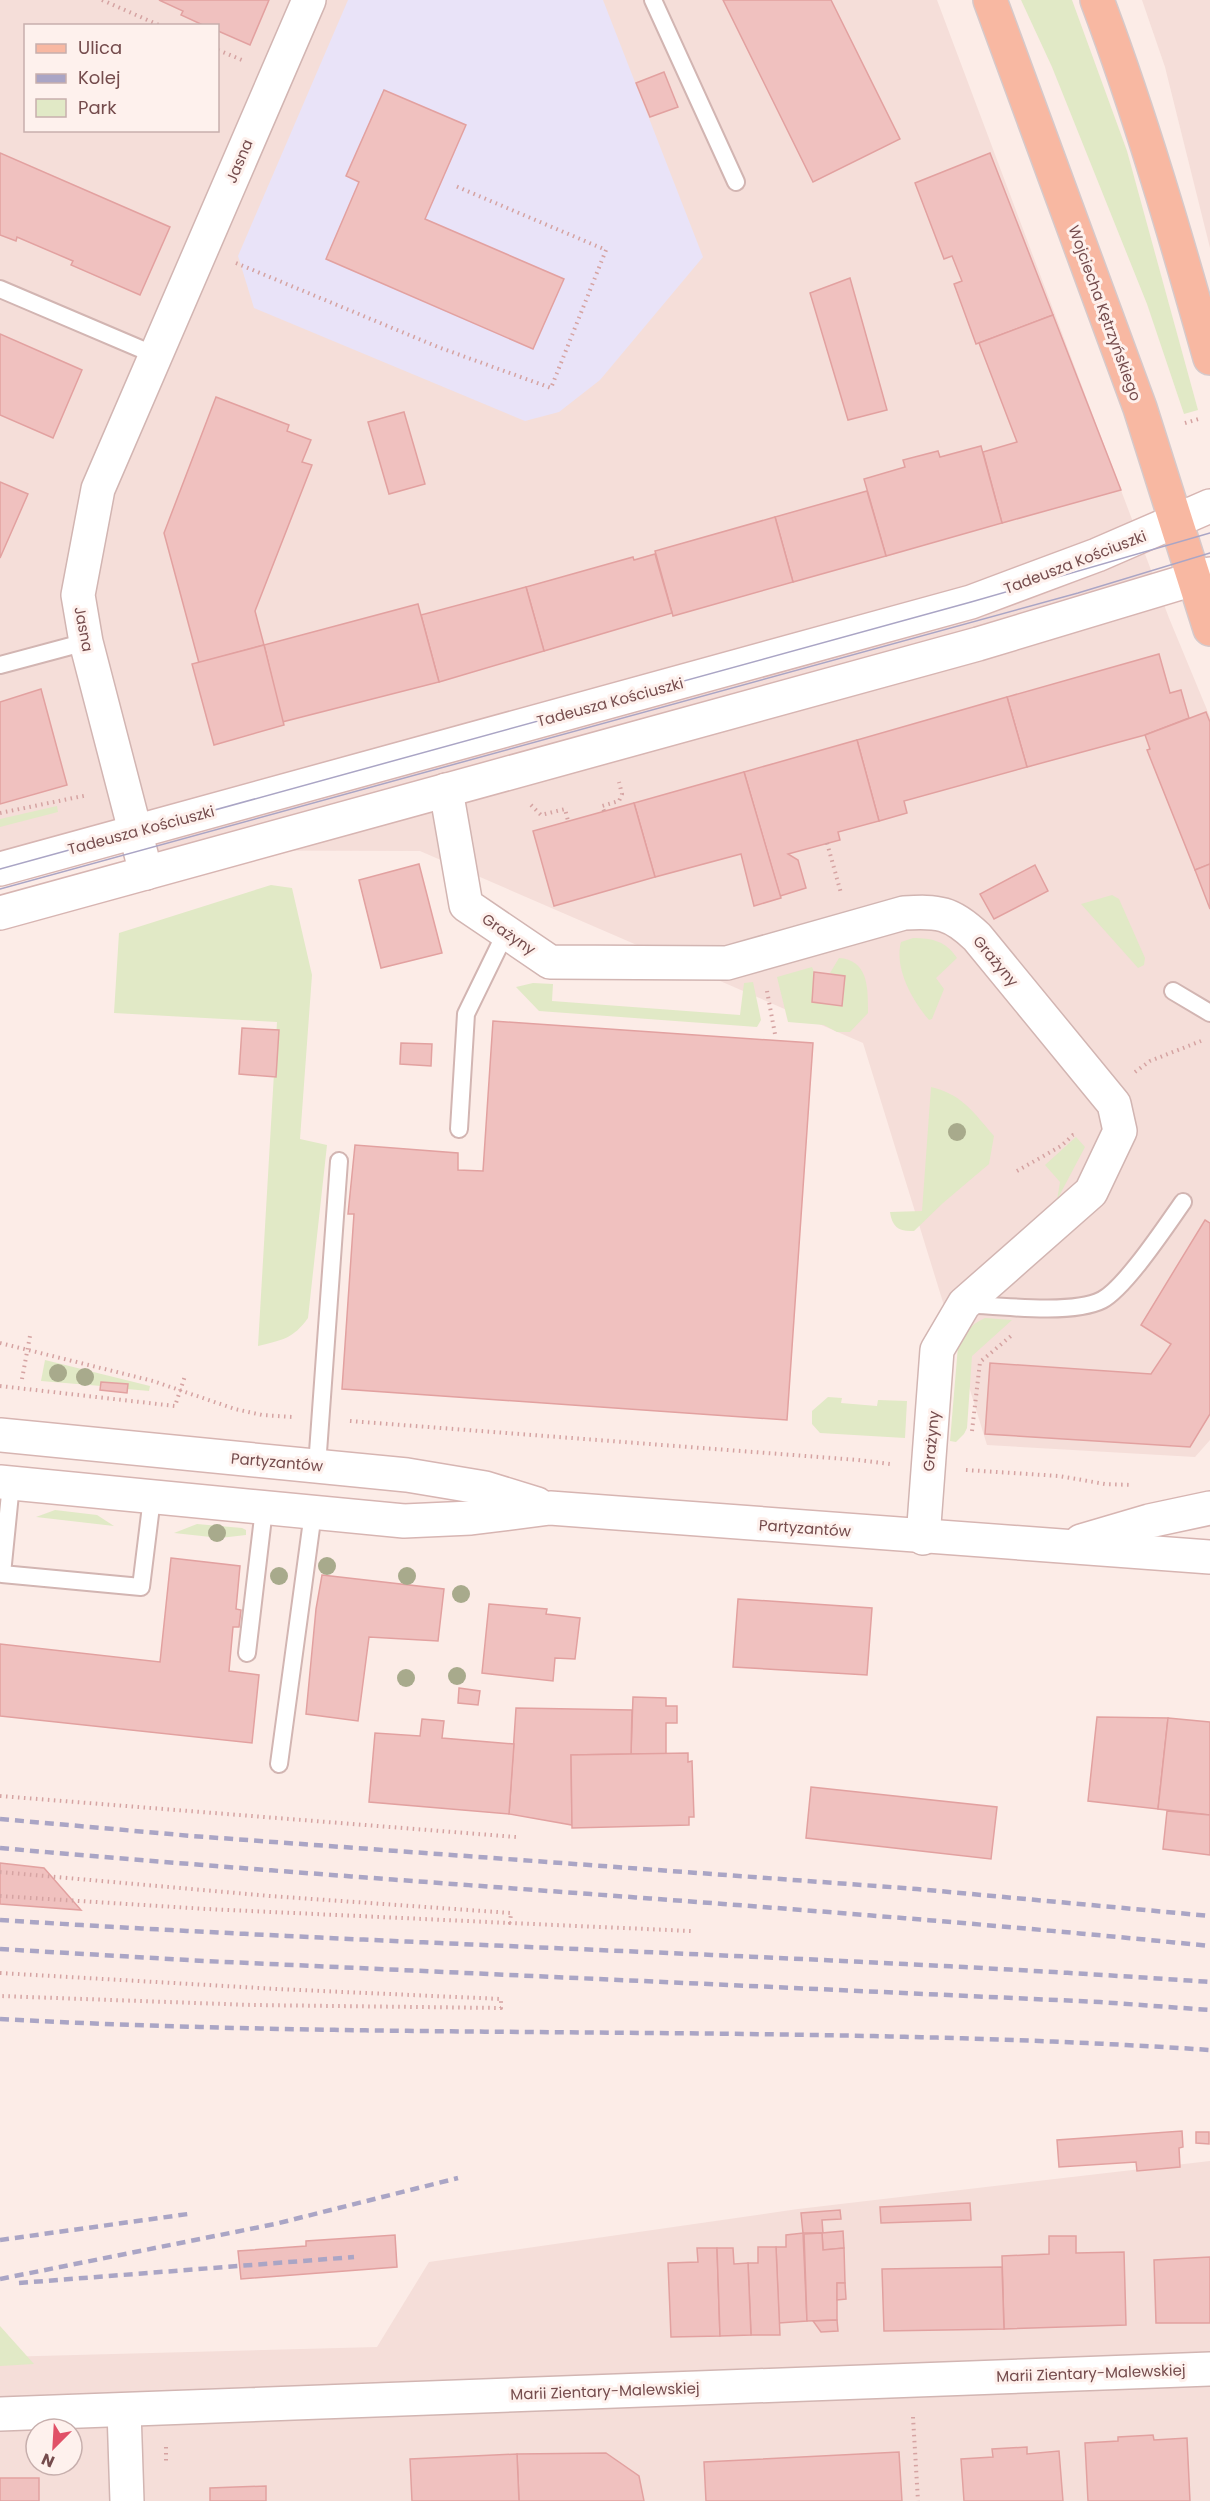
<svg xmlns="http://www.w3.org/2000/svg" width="1210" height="2501" font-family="Poppins,sans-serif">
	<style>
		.residential { fill: #f5ded9; fill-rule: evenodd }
		.education { fill: #e9e3f8 }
		.green { fill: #e1e9c6 }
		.building { fill: #f0c1bf; stroke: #e2a1a0; stroke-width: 1.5 }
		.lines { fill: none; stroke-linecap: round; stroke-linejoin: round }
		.lane-casing { stroke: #d2b5b2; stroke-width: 20 }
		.street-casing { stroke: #d2b5b2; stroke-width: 36 }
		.secondary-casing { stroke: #d7b5b2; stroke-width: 36 }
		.primary-casing { stroke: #d6c9ca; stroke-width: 36 }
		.path { stroke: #d5a3a2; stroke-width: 4; stroke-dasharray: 1.5 4.5; stroke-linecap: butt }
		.lane { stroke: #fff; stroke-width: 16 }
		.street { stroke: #fff; stroke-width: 33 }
		.secondary { stroke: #fff; stroke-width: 33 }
		.primary { stroke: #f8b8a2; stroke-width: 33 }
		.tram { stroke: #aaa5c5; stroke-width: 1.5 }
		.rail { stroke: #aaa5c5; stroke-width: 4.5; stroke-dasharray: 9 6; stroke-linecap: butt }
		.tree { fill: #a8aa8c }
		.labels { text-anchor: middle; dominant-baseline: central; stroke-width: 6; stroke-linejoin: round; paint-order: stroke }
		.street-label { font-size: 15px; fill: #754c4d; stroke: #fef1ed }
	</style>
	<rect width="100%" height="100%" fill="#fcece7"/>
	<g class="residential">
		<path d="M0,0H937L1169,618L1210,717V1440L1195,1457L987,1445L863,1043L420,851L0,850ZM26,26H218V130H26Z"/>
		<path d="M1142,0H1210V248L1165,67Z"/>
		<path d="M1210,2161V2501H0V2357L377,2347L429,2262L798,2209ZM36,2429H72V2465H36Z"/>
	</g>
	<path class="education" d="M348,0H603L703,257L600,380L559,412L525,421L254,308L238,256Z"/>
	<g class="green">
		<path d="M1021,0H1072L1127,151L1198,410L1184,414L1147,304L1052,67Z"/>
		<path d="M57,806L58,812L0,827V819Z"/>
		<path d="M271,885L292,888L312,975L300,1139L327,1145L308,1318C293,1339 282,1340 258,1346L277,1022L114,1013L119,933Z"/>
		<path d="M1112,895L1119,899L1145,958L1144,965L1138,968L1081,904Z"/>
		<path d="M913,938C932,938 946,941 957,958L936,978L944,989L932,1019L929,1020C912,1000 894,968 901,942Z"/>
		<path d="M839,958C869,960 868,989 868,1013L850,1032H837L824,1025L788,1022L777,977L812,967L814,972L812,1002L842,1006L844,976L830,973Z"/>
		<path d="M753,982L761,1020L757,1027L539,1011L516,987L533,983L553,984L552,1001L740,1015L744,983Z"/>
		<path d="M931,1087C962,1094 974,1113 994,1136L989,1164L943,1203L914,1231C899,1232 892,1227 890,1212L922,1211Z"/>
		<path d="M1076,1137L1085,1147L1057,1200L1060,1182L1045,1165Z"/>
		<path d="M985,1318L1012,1320L972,1356L967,1428L964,1434L956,1442L950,1441L958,1346C965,1333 971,1324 985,1318Z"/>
		<path d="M45,1360L150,1386L149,1391L127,1389L128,1385L101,1382V1386L41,1381Z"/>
		<path d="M828,1397L842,1398L841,1403L877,1406L878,1400L907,1401L905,1438L820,1433L812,1424V1411Z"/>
		<path d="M55,1510L97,1515L114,1526L36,1517Z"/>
		<path d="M197,1524L242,1528L246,1530V1535L220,1538L174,1533Z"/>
		<path d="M0,2326L34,2364L0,2366Z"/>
	</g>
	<g class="building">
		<path d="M159,0H269L250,45L218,31V26H205L181,15L183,11Z"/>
		<path d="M723,0H831L900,139L813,182Z"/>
		<path d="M664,72L678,107L650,117L636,83Z"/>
		<path d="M384,90L466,125L425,219L564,279L533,349L326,259L359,182L346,176Z"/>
		<path d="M0,153L170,227L140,295L71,265L73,261L17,237L16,241L0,235Z"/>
		<path d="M990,153L1053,315L976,344L954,284L962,281L952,256L944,259L915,183Z"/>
		<path d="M850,278L887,410L848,420L810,293Z"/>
		<path d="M1053,315L1121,490L1002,523L983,452L1017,442L979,343Z"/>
		<path d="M0,334L82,370L53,438L0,415Z"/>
		<path d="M216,397L289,425L287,431L311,440L302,462L312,465L255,611L264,645L199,663L164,533Z"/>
		<path d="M404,412L425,484L389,494L368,422Z"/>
		<path d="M981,446L1002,523L886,556L864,479L905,467L903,460L938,451L940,457Z"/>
		<path d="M0,482L28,494L0,558Z"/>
		<path d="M867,491L886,556L793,582L775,517Z"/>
		<path d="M775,517L793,582L673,616L655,551Z"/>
		<path d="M655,554L672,613L544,651L526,587L633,557L634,560Z"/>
		<path d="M526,587L544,651L439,682L421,615Z"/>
		<path d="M418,604L439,682L282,722L264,645Z"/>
		<path d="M264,645L284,725L214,745L192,664Z"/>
		<path d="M1159,654L1170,693L1181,690L1189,718L1145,735L1027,767L1007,697Z"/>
		<path d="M41,689L67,785L0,804V702Z"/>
		<path d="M1007,697L1027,767L904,801L907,813L879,821L857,740Z"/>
		<path d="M1206,712L1210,722V864L1195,870L1147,750L1150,749L1145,735Z"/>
		<path d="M857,740L879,821L838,832L840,840L788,854L798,860L806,888L780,896L744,772Z"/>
		<path d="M744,772L781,898L754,906L741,854L655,877L634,803Z"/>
		<path d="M634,803L655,877L554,906L533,831Z"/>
		<path d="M419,864L442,953L381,968L359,880Z"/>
		<path d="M1210,864V909L1195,870Z"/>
		<path d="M1035,865L1048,891L994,919L980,894Z"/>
		<path d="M814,972L845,976L842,1006L812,1002Z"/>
		<path d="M493,1021L813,1043L787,1420L342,1389L354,1214H348L355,1145L458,1153V1170L483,1171Z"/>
		<path d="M242,1028L279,1030L276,1077L239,1074Z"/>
		<path d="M401,1043L432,1044L431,1066L400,1064Z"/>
		<path d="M1205,1220L1210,1223V1414L1190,1447L985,1434L990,1363L1151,1374L1171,1344L1141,1325Z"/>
		<path d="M101,1382L128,1384L127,1393L100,1390Z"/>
		<path d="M171,1558L240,1566L236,1609L241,1610L239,1627H233L229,1671L259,1675L252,1743L0,1716V1644L160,1662Z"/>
		<path d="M322,1575L444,1589L438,1641L369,1637L358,1721L306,1714L316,1609Z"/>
		<path d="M738,1599L872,1608L867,1675L733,1667Z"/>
		<path d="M489,1604L547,1609L546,1614L580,1618L575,1659L555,1658L553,1681L482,1673Z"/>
		<path d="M459,1688L480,1691L478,1705L458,1703Z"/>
		<path d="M633,1697L666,1698V1706H677V1723H666V1754H631Z"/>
		<path d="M516,1708L632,1710L631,1754L571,1755L572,1825L509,1814Z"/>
		<path d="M1097,1717L1168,1718L1158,1809L1088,1801Z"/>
		<path d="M1168,1718L1210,1722V1815L1158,1809Z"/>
		<path d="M422,1719L444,1721L442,1738L514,1744L509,1814L369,1802L375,1733L420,1736Z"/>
		<path d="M688,1753V1762L692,1761L694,1817H689V1825L572,1828L571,1755Z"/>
		<path d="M811,1787L997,1807L991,1859L806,1838Z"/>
		<path d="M1167,1811L1210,1815V1855L1163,1849Z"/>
		<path d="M0,1863L44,1868L81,1910L0,1904Z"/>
		<path d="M1182,2131L1183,2147L1179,2148L1180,2167L1137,2171L1136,2162L1059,2167L1057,2140Z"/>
		<path d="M1196,2132H1209V2144L1196,2143Z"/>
		<path d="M970,2203L971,2220L881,2223L880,2207Z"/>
		<path d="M840,2210L841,2219L822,2220L823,2233H803L801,2213Z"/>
		<path d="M843,2231L844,2248L823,2250L822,2233Z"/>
		<path d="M803,2233L807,2321L779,2323L776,2247H786V2235Z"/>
		<path d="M822,2233L823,2250L844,2248L845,2283H837V2320L807,2321L804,2234Z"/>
		<path d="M395,2235L397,2267L241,2279L238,2251L306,2246V2241Z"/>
		<path d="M1049,2236H1076V2253L1124,2252L1126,2325L1004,2329L1002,2256L1049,2254Z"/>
		<path d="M758,2247H776L780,2335H751L748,2263H758Z"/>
		<path d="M697,2248H717L720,2336L671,2337L668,2263L698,2262Z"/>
		<path d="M717,2248H733L734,2264L748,2263L751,2335L720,2336Z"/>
		<path d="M1210,2257V2323H1156L1154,2260Z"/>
		<path d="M1002,2267L1004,2329L884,2331L882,2269Z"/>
		<path d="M837,2283H845L846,2299L837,2300Z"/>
		<path d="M837,2320L838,2331L821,2332L813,2321Z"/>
		<path d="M1153,2435L1154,2440L1187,2438L1190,2501H1088L1085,2443L1118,2441V2437Z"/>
		<path d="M1027,2447V2454L1059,2451L1063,2501H964L961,2459L993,2457L992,2449Z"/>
		<path d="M899,2452L902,2501H706L704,2462Z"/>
		<path d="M606,2453L639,2476L644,2501H519L517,2454Z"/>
		<path d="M517,2454L519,2501H412L410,2459Z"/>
		<rect x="0" y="2478" width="39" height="23"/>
		<path d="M266,2486V2501H210V2488Z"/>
	</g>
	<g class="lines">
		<defs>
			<g id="lane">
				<path d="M653,0L736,182"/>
				<path d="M0,289L155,355"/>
				<path d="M0,665L86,642"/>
				<path d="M1173,991L1210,1013"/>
				<path d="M459,1129L466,1014L506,932"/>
				<path d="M965,1304C999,1306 1073,1315 1102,1300C1125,1288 1166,1226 1183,1202"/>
				<path d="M317,1466L339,1161"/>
				<path d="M11,1484L2,1574L141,1587L152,1498"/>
				<path d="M247,1653L264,1509"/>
				<path d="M279,1764L313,1513"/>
			</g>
			<g id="street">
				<path d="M446,790L466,905L550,962L727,963L904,913C938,911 951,912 977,937L1114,1104L1120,1131L1091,1192L964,1304L937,1350L923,1538"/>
				<path d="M146,873L86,642L78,595L98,489L309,0"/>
				<path d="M124,2410L127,2501"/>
				<path d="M0,2414L1210,2369"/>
			</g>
			<g id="secondary">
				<path d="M0,869L971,602L1097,555L1210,506"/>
				<path d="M0,913L978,644L1210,574"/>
				<path d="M0,1435L407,1475L485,1488L537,1504"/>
				<path d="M0,1482L404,1521L471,1518L550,1508L1210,1557"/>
				<path d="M1081,1541L1149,1521L1210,1508"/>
			</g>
			<g id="primary">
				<path d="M990,0L1140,408L1210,629"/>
				<path d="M1097,0C1141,117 1176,237 1210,358"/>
			</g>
		</defs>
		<use href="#lane" class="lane-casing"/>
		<use href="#street" class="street-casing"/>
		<use href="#secondary" class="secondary-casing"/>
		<use href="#primary" class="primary-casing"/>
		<g class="path">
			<path d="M102,0L161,26"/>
			<path d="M218,50L242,60"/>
			<path d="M236,263L438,347L551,388L606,250L453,185"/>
			<path d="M1185,423L1202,418"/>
			<path d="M531,805L541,815L565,809L568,821"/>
			<path d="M604,811L602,806L619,801L622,794L619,782"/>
			<path d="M0,813L88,795"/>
			<path d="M827,843L841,893"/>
			<path d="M767,991L775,1034"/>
			<path d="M1135,1072L1150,1061L1201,1041"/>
			<path d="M1017,1171L1061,1146L1073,1135L1077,1134"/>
			<path d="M0,1343L153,1381L235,1409L262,1415L292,1417"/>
			<path d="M22,1379L30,1336"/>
			<path d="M0,1386L175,1406L185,1376"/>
			<path d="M350,1421L858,1460L890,1464"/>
			<path d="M972,1431L980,1362L1011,1336"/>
			<path d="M966,1470L1059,1476L1105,1484L1132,1485"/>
			<path d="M0,1796L516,1837"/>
			<path d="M0,1872L270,1896L511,1913L510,1923L691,1931"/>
			<path d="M0,1896L207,1909L510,1923"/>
			<path d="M0,1973L277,1989L501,1999V2008L252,2005L0,1996"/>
			<path d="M913,2417L918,2501"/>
			<path d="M166,2447V2461"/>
		</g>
		<use href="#lane" class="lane"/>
		<use href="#street" class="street"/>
		<use href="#secondary" class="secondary"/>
		<use href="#primary" class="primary"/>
		<g class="tram">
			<path d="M0,869L971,602L1210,533"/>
			<path d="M0,889L1078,593L1210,553"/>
		</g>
		<g class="rail">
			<path d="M0,1819L192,1836L917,1889L1210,1916"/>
			<path d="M0,1848C403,1884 807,1905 1210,1946"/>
			<path d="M0,1920C403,1946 807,1954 1210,1982"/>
			<path d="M0,1949L205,1961L1100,2002L1210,2010"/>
			<path d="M0,2019C403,2041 807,2023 1210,2050"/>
			<path d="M0,2240L188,2214"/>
			<path d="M0,2279L275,2224L458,2178"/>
			<path d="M19,2283L354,2257"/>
		</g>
	</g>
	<g class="tree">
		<circle cx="957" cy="1132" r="9"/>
		<circle cx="58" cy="1373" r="9"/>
		<circle cx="85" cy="1377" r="9"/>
		<circle cx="217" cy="1533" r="9"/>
		<circle cx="327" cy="1566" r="9"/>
		<circle cx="279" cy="1576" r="9"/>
		<circle cx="407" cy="1576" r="9"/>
		<circle cx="461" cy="1594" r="9"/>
		<circle cx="457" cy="1676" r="9"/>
		<circle cx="406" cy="1678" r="9"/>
	</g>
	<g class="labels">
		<g class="street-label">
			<text transform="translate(239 161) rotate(-67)">Jasna</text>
			<text transform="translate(1105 313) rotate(70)">Wojciecha Kętrzyńskiego</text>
			<text transform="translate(1075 562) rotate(-21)">Tadeusza Kościuszki</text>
			<text transform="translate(84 629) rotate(79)">Jasna</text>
			<text transform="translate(610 702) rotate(-15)">Tadeusza Kościuszki</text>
			<text transform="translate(141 830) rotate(-15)">Tadeusza Kościuszki</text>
			<text transform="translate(509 934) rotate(34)">Grażyny</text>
			<text transform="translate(996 961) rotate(50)">Grażyny</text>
			<text transform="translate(931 1441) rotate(-85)">Grażyny</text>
			<text transform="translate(277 1462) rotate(5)">Partyzantów</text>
			<text transform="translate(805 1528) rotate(4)">Partyzantów</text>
			<text transform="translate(1091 2373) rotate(-2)">Marii Zientary-Malewskiej</text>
			<text transform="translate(605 2391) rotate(-2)">Marii Zientary-Malewskiej</text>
		</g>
	</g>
	<rect x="24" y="24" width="195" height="108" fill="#fef1ed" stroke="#c7afad" stroke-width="1.5"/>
	<rect x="36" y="44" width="30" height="9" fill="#f8b8a2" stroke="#c7afad" stroke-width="1.5"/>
	<text x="78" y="54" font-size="18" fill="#754c4d">Ulica</text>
	<rect x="36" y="74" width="30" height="9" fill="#aaa5c5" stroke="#c7afad" stroke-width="1.5"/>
	<text x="78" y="84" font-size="18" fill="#754c4d">Kolej</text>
	<rect x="36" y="99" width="30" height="18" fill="#e1e9c6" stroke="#c7afad" stroke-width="1.5"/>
	<text x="78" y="114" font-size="18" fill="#754c4d">Park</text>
	<g transform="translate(54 2447) rotate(204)"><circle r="28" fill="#fef1ed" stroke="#c7afad" stroke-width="1.5"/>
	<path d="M0-4.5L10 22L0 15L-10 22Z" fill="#e15167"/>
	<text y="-9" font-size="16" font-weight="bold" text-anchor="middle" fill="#754c4d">N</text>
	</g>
</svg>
